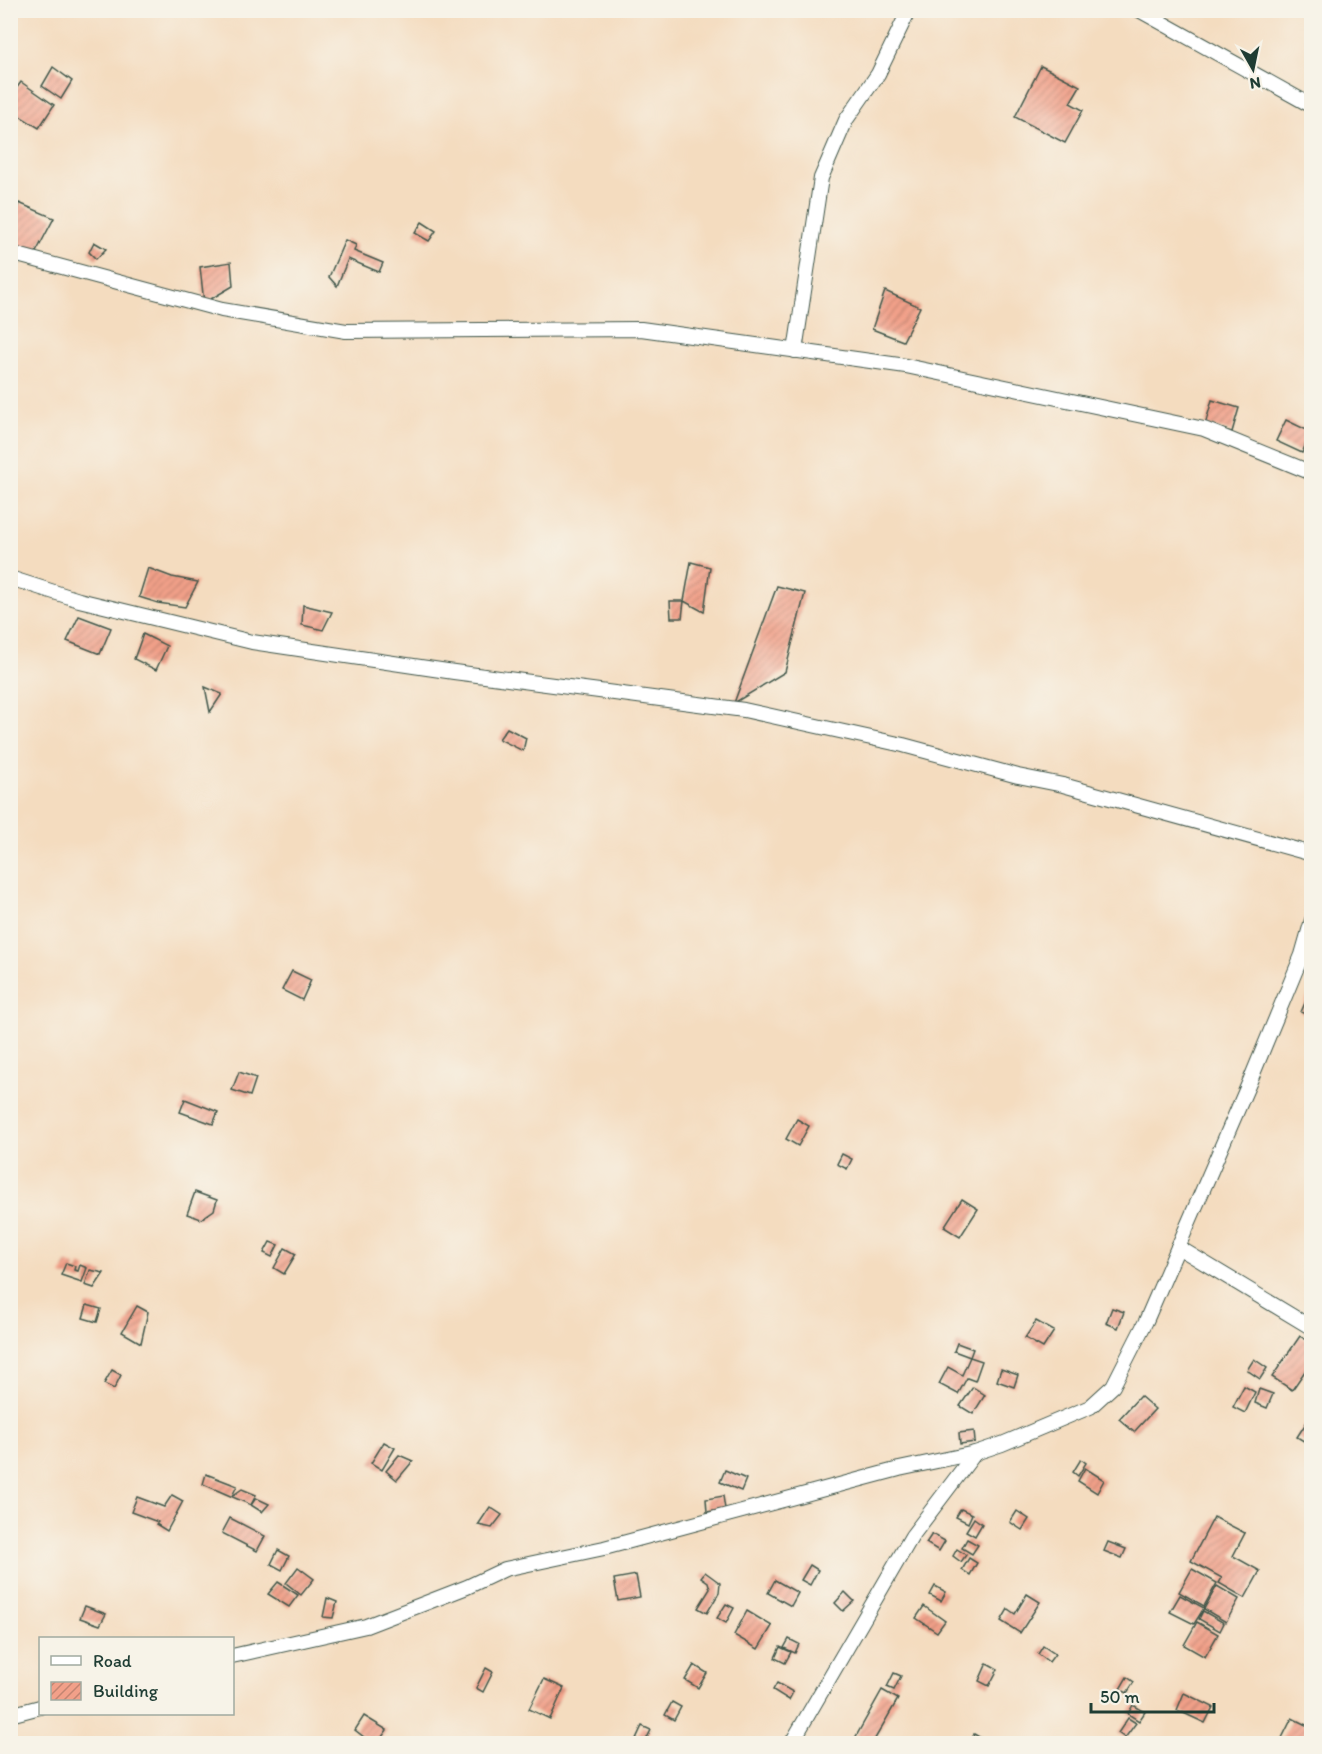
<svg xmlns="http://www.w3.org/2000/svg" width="1322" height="1754" font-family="Itim,sans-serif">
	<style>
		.building { fill: url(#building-hatch) }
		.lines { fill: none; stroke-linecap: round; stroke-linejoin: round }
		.minor-casing { stroke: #3f5549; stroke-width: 16 }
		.minor { stroke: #fff; stroke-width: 14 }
	</style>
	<defs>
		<pattern id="building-hatch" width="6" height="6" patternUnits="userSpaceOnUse" patternTransform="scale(1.5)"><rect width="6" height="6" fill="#f2a089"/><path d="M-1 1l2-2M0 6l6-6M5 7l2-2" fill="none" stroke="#c38471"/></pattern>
	</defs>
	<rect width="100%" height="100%" fill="#f7f3e8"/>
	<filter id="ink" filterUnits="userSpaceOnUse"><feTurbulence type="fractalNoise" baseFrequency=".0167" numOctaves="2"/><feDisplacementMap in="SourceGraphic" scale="12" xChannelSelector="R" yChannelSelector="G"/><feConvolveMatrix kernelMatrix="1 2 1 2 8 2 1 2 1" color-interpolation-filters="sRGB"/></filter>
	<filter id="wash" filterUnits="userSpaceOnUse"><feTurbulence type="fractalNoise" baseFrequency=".008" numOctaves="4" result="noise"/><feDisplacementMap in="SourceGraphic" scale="24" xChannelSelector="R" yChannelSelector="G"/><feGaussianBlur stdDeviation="1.35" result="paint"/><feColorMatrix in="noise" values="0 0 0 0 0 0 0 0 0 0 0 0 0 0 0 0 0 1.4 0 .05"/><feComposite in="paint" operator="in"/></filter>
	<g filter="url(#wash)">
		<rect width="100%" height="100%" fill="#f4dcbf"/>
		<g id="blocks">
			<g class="building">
				<path d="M1041,66L1080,86L1070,103L1083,110L1065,143L1015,117Z"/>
				<path d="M53,67L72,81L61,99L42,86Z"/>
				<path d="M21,82L54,105L39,128L10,110V97Z"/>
				<path d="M19,203L54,218L33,258L10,241V227Z"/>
				<path d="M422,222L436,231L429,241L415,233Z"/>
				<path d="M345,240L356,245L354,251L383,263L379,272L348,259L337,286L329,277Z"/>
				<path d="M94,242L106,249L96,259L89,252Z"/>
				<path d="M231,262L233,286L204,303L200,267Z"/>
				<path d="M885,291L920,307L903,341L872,329Z"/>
				<path d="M1212,400L1239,408L1232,432L1205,425Z"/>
				<path d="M1286,420L1311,432L1302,453L1276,441Z"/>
				<path d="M691,562L710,567L704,612L684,601L682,618H671L670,601H684Z"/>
				<path d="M148,568L172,577L198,582L185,607L158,603L139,597Z"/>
				<path d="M777,586L805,593L785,672L734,703Z"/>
				<path d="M303,605L332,612L323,630L302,625Z"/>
				<path d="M79,616L111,628L100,654L67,641Z"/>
				<path d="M143,634L167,646L156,670L134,659Z"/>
				<path d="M205,687L222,694L210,712Z"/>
				<path d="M507,728L526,738L523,751L499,739Z"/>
				<path d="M292,971L311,980L302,1000L282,990Z"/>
				<path d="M1312,987V1017L1301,1012Z"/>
				<path d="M239,1072L256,1078L250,1096L232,1090Z"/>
				<path d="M185,1099L218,1112L213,1124L180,1112Z"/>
				<path d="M797,1119L809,1126L798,1146L786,1139Z"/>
				<path d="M842,1154L852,1159L847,1169L837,1164Z"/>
				<path d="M195,1192L217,1200L214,1210L201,1219L187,1214Z"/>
				<path d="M962,1199L978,1209L960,1237L944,1227Z"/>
				<path d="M270,1242L278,1245L272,1257L264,1253Z"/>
				<path d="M285,1248L296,1254L284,1274L274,1268Z"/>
				<path d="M66,1263L75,1266L74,1270L78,1271L80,1265L87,1268L82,1282L61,1275Z"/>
				<path d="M90,1270L104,1273L94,1288L85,1285Z"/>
				<path d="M87,1305L101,1309L97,1322L83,1318Z"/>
				<path d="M137,1306L148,1312L141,1343L122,1332Z"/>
				<path d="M1112,1308L1124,1312L1118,1328L1106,1323Z"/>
				<path d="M1036,1321L1054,1331L1043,1348L1025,1338Z"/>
				<path d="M1300,1336L1312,1343V1361L1292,1390L1272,1377Z"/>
				<path d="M957,1343L973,1349L970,1357L982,1361L975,1381L967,1378L958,1394L939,1384L948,1367L962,1375L970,1357L954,1351Z"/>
				<path d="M1254,1359L1267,1368L1260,1379L1247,1370Z"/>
				<path d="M1001,1369L1018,1375L1014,1387L997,1381Z"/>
				<path d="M112,1370L121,1375L114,1389L104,1384Z"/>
				<path d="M1244,1386L1255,1392L1245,1413L1233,1407Z"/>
				<path d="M973,1387L985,1395L973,1414L960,1406Z"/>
				<path d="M1259,1389L1273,1394L1267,1408L1255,1403Z"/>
				<path d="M1140,1396L1155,1409L1134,1432L1119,1419Z"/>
				<path d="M1310,1417L1312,1418V1446L1297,1437Z"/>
				<path d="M974,1431L975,1442L960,1444L959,1433Z"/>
				<path d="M384,1442L395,1448L382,1470L371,1463Z"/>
				<path d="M399,1455L413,1461L397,1480L386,1471Z"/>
				<path d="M1081,1459L1086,1463L1078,1476L1073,1472Z"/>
				<path d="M1085,1468L1104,1480L1097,1493L1078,1481Z"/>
				<path d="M725,1470L746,1479L741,1491L720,1482Z"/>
				<path d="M206,1474L237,1486L232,1496L242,1489L256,1495L251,1505L203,1484Z"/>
				<path d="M172,1495L183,1501L167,1531L156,1524L158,1522L131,1512L137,1497L164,1507Z"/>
				<path d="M723,1496L725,1509L707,1512L706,1499Z"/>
				<path d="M256,1498L269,1504L262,1512L251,1505Z"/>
				<path d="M490,1507L502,1515L492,1528L478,1525Z"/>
				<path d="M961,1509L972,1514L968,1523L956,1517Z"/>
				<path d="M1017,1511L1029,1519L1022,1530L1010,1522Z"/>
				<path d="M1214,1517L1245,1533L1233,1556L1260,1571L1245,1598L1219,1583L1222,1578L1191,1561Z"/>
				<path d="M230,1518L265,1536L257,1551L222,1533Z"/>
				<path d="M974,1518L982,1524L975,1536L966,1531Z"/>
				<path d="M932,1534L945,1541L939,1551L926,1543Z"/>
				<path d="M967,1539L978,1545L972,1554L962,1548Z"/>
				<path d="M1108,1542L1126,1549L1122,1558L1104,1551Z"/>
				<path d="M957,1549L966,1555L961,1562L953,1556Z"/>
				<path d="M278,1550L289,1556L282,1570L271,1564Z"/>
				<path d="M969,1558L977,1563L970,1575L962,1570Z"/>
				<path d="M810,1565L818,1570L810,1585L801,1580Z"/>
				<path d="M298,1567L314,1579L301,1595L286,1583Z"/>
				<path d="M1192,1569L1217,1583L1204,1606L1179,1592Z"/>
				<path d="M705,1572L720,1583L719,1593L707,1613L698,1608L710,1589L708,1582L701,1577Z"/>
				<path d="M636,1575L640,1597L618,1601L614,1579Z"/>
				<path d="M775,1580L798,1593L791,1606L768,1593Z"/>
				<path d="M278,1582L298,1595L289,1607L268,1594Z"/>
				<path d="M935,1586L946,1592L941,1601L930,1595Z"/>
				<path d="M1217,1586L1239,1599L1226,1622L1204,1609Z"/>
				<path d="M845,1592L854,1601L843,1611L835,1603Z"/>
				<path d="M1027,1594L1040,1602L1020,1633L1001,1621L1008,1609L1015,1614Z"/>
				<path d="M1180,1595L1204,1608L1194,1624L1170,1612Z"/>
				<path d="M327,1598L337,1602L333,1618L323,1617Z"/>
				<path d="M726,1604L734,1608L726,1623L717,1618Z"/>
				<path d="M85,1606L106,1614L100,1625L80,1618Z"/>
				<path d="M924,1606L945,1621L937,1632L916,1618Z"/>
				<path d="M747,1611L772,1626L758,1649L734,1635Z"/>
				<path d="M1203,1611L1224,1623L1220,1631L1199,1619Z"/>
				<path d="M1197,1622L1218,1634L1205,1657L1184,1645Z"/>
				<path d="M789,1639L799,1644L795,1653L784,1648Z"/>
				<path d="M1043,1646L1055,1654L1049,1662L1038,1654Z"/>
				<path d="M780,1647L791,1652L785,1663L775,1658Z"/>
				<path d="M987,1663L998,1669L989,1686L979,1681Z"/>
				<path d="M694,1665L707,1673L698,1688L685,1680Z"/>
				<path d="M486,1668L493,1672L483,1692L476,1688Z"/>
				<path d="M894,1673L901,1676L894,1690L887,1687Z"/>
				<path d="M1127,1677L1134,1682L1127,1693L1120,1689Z"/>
				<path d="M544,1679L564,1688L550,1719L529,1709Z"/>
				<path d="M777,1683L793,1692L789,1700L773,1690Z"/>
				<path d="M882,1690L898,1699L872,1744H861L854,1740Z"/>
				<path d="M1184,1693L1213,1707L1205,1723L1177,1710Z"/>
				<path d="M672,1702L681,1707L674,1720L665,1715Z"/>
				<path d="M1133,1705L1145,1712L1139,1721L1128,1714Z"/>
				<path d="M364,1716L387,1730L377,1744H373L355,1730Z"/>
				<path d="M1128,1718L1136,1723L1125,1738L1118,1733Z"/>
				<path d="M1292,1718L1312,1728V1744H1279Z"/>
				<path d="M642,1726L651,1730L644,1744H640L635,1741Z"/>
				<path d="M974,1734L991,1744H970Z"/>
			</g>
		</g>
	</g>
	<g filter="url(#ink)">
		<use href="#blocks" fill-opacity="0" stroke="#3f5549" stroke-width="1.5"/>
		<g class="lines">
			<defs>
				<g id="minor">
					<path d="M1139,10L1312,106"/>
					<path d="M10,253L222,310L346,331L641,329L906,366L1204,429L1312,473"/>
					<path d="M795,351L821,178L846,120L878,74L909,10"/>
					<path d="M10,578L79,600L252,642L454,672L744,710L903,745L1018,776L1063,785L1312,854"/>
					<path d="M1178,1247L1312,1328"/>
					<path d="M232,1656L366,1626L467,1587L505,1569L604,1548L899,1469L975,1453L1002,1444L1090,1407L1113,1386L1146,1321L1250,1081L1302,955L1312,920"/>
					<path d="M10,1715L40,1707"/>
					<path d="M791,1744L912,1536L975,1453"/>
				</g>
			</defs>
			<use href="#minor" class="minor-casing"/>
			<use href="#minor" class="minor"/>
		</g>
	</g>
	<rect width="1322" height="1754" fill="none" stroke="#f7f3e8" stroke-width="36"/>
	<rect x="39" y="1637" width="195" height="78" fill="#f7f3e8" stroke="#a1aaa0" stroke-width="1.5"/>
	<rect x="51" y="1656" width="30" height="9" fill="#ffffff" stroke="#a1aaa0" stroke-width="1.5"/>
	<text x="93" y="1667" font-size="18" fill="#1f3d34">Road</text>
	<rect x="51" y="1682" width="30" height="18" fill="url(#building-hatch)" stroke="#a1aaa0" stroke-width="1.5"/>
	<text x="93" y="1697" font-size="18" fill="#1f3d34">Building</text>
	<g transform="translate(1253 69) rotate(171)" stroke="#f7f3e8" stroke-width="4.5" paint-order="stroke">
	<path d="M0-4.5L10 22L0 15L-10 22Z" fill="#1f3d34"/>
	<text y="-9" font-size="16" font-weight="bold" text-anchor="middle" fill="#1f3d34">N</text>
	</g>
	<path d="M1091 1703v9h123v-9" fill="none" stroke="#1f3d34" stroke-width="3"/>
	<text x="1100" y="1703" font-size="18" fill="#1f3d34" stroke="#f7f3e8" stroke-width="4.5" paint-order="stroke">50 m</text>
</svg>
